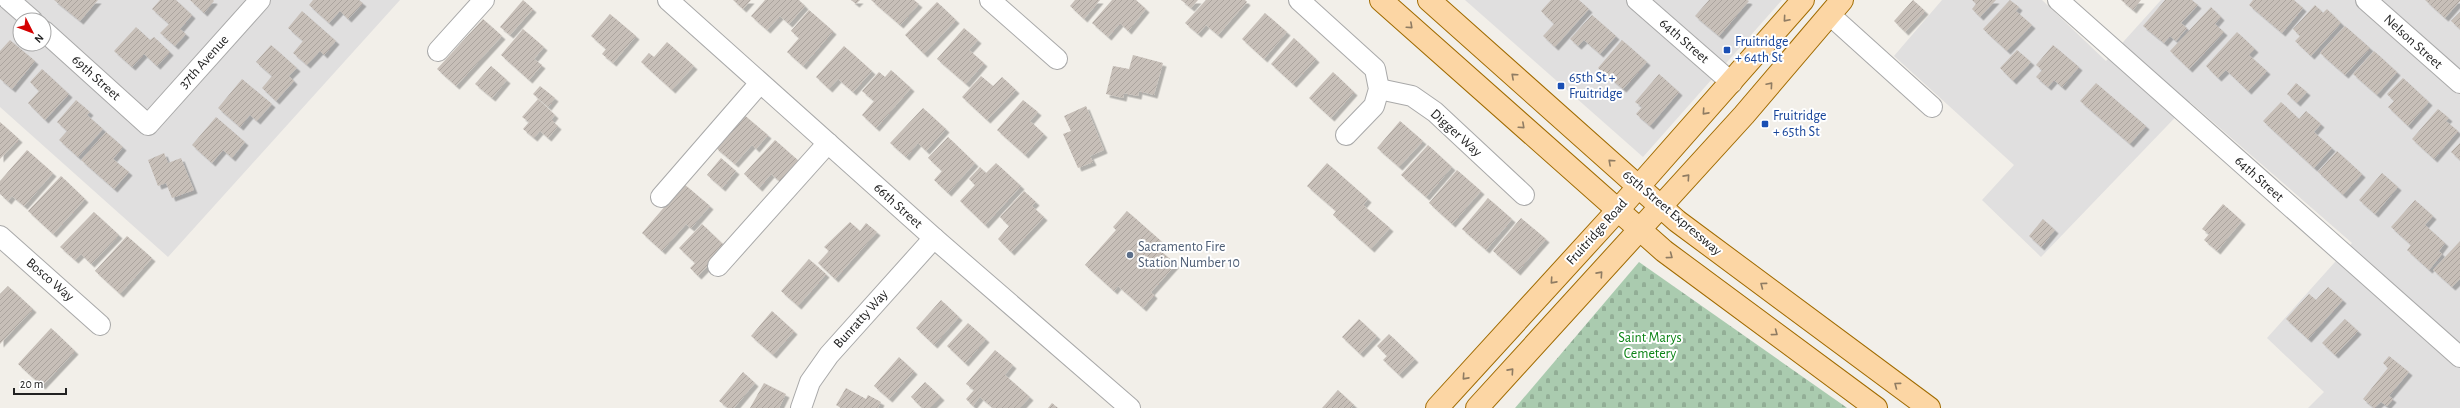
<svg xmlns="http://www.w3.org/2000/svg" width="2460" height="408" font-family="'Alegreya Sans',sans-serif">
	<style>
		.residential { fill: #e0dfdf; fill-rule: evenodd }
		.cemetery { fill: url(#cemetery-stones) }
		.building { fill: url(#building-hatch); filter: url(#shadow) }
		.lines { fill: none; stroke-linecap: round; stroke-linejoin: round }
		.minor-casing { stroke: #a9a9a9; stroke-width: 22 }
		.major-casing { stroke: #a06b00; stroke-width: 24 }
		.minor { stroke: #fff; stroke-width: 20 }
		.major { stroke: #fcd6a4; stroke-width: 22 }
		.oneway { stroke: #8f7c63 }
		.transit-dot { fill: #1a4fb4; stroke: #fff; stroke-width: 1.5 }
		.service-dot { fill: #5c6f8a; stroke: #fff; stroke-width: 1.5 }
		.labels { text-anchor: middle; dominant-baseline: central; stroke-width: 4; stroke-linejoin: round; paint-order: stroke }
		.street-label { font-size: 14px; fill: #222; stroke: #fff }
		.transit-label { font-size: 14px; fill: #164399; stroke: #fff; text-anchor: start }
		.service-label { font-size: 14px; fill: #4e5e75; stroke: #fff; text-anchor: start }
		.park-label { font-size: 14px; fill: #0c8416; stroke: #fff }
	</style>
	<defs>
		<pattern id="cemetery-stones" width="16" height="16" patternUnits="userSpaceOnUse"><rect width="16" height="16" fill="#aacbaf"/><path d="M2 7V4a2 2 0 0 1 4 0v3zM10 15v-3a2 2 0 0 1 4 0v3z" fill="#92ae96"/></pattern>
		<pattern id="building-hatch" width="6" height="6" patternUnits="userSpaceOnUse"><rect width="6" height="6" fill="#c7bfb8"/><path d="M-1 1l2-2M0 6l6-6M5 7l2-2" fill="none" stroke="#aba49e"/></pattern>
		<filter id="shadow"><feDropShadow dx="3.5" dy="3.5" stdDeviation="0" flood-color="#0004"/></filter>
	</defs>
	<rect width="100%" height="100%" fill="#f2efe9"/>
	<g class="residential">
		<path d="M0,0H400L168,257L0,107ZM20,20H44V44H20Z"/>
		<path d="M1465,0H1782L1643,157Z"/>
		<path d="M1942,0H2042L2106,61L2161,0H2460V408H2308L2324,392L2267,338L2352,243L2190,102L2041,257L1982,200L2014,165L1894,56Z"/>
	</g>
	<path class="cemetery" d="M1639,262L1843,405L1847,408H1515Z"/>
	<g class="building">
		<path d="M54,0H98L80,21Z"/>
		<path d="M160,0H176L192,15L180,29L186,34L175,46L160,33L169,24L152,9Z"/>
		<path d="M190,0H213L214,1L204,13Z"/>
		<path d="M313,0H359L363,3L348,19L340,11L329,23L309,5Z"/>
		<path d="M523,0L533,9L510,35L500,27Z"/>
		<path d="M733,0H751L743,9Z"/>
		<path d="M765,0H799L805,6L789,24L780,16L767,30L751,16Z"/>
		<path d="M851,0H860L856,4Z"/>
		<path d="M871,0H914L919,4L900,25Z"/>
		<path d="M1075,0H1100L1084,19L1070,6Z"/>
		<path d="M1112,0H1136L1146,9L1128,31L1120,23L1108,37L1092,23Z"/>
		<path d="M1181,0H1198L1191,8Z"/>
		<path d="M1206,0H1245L1247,2L1218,35L1206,25L1198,34L1185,23Z"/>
		<path d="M1551,0H1579L1589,9L1555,47L1543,36L1554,24L1541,11Z"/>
		<path d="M1709,0H1747L1749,1L1719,36L1695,16Z"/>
		<path d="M1913,0L1925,11L1905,32L1894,21Z"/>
		<path d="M1972,0H1996L1980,17L1972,9L1976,4Z"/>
		<path d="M2010,0L2019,7L2016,11L2032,25L2007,51L1983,29Z"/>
		<path d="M2121,0H2141L2133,10Z"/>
		<path d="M2165,0H2192L2198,5L2181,23L2187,28L2176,41L2170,36L2164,43L2143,26Z"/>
		<path d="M2253,0H2294L2303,8L2282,33L2249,5Z"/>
		<path d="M2425,0H2460V1L2445,18Z"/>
		<path d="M937,2L956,20L924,54L905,35Z"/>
		<path d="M2315,5L2323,13L2327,9L2341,23L2311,56L2295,41L2300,36L2293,29Z"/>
		<path d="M2211,7L2221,17L2215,24L2224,32L2189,69L2170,51Z"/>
		<path d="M809,10L833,31L803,66L787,52L799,38L791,31Z"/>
		<path d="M302,11L336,41L324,55L320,51L307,65L293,53L303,41L288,28Z"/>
		<path d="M2460,12V29L2451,21Z"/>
		<path d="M1265,13L1287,32L1264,59L1242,39Z"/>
		<path d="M610,14L636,36L613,63L602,54L606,49L591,36Z"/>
		<path d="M1592,15L1616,36L1600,54L1584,40L1578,46L1570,39Z"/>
		<path d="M483,19L502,36L456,86L437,69Z"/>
		<path d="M2345,26L2370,48L2345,75L2320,53Z"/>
		<path d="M136,27L150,40L154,37L170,52L157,66L144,54L132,67L114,51Z"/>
		<path d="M964,28L978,40L969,50L984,63L966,84L937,59Z"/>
		<path d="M523,29L544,47L534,59L542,65L529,80L501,55Z"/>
		<path d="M2237,32L2255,49L2249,55L2267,71L2248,91L2226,70L2218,78L2206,66Z"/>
		<path d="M1294,38L1316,59L1293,84L1271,64Z"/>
		<path d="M10,40L35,61L12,89L0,79V51Z"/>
		<path d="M1622,40L1647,62L1623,89L1598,68Z"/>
		<path d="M667,42L694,66L672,90L641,62L649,53L654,57Z"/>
		<path d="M271,45L297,68L289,76L294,81L276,101L262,88L272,76L256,62Z"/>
		<path d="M2053,45L2079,67L2062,87L2054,80L2048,87L2036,77L2042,70L2036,65Z"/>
		<path d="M844,46L872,71L853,92L838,79L829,89L816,77Z"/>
		<path d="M2017,50L2031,62L2013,81L2000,68Z"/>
		<path d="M2374,51L2397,72L2377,95L2353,74Z"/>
		<path d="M1133,55L1163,63L1154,95L1139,91L1138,96L1124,93L1123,98L1106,94L1113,66L1129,69Z"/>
		<path d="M491,66L507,80L492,98L475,84Z"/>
		<path d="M42,69L69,94L45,120L28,103L39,91L30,82Z"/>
		<path d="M891,70L911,88L876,128L862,115L874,101L862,91L879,72L885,77Z"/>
		<path d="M1333,72L1354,92L1331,118L1309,98Z"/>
		<path d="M1659,74L1679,92L1650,126L1636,114L1642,107L1635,102Z"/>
		<path d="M981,76L993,86L1002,77L1016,90L987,120L962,97Z"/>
		<path d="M2403,78L2429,102L2408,126L2388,107L2394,101L2387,94Z"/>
		<path d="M242,79L272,104L257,121L250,115L240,127L218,108Z"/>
		<path d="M2096,83L2146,126L2130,144L2080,101Z"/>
		<path d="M2296,83L2307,92L2297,103L2287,94Z"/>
		<path d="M540,86L555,98L548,107L533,94Z"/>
		<path d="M538,99L555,115L551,120L558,126L548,138L540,131L534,138L523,129L529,122L522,117Z"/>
		<path d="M76,100L90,112L87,115L103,129L78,157L59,140L67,131L57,122Z"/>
		<path d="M1023,100L1038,112L1030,121L1044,134L1025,155L997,130Z"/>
		<path d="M2281,102L2299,119L2306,111L2321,124L2314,132L2332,148L2314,168L2263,121Z"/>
		<path d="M1086,106L1104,150L1090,156L1093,162L1078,168L1063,134L1071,131L1064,116Z"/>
		<path d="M923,108L946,129L926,151L918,143L906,157L890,143Z"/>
		<path d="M2438,109L2449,118L2446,121L2458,131L2434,159L2412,139Z"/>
		<path d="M743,114L768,135L756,149L752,145L735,164L715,147Z"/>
		<path d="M216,117L245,142L232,158L223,150L212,163L192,145Z"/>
		<path d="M1400,121L1423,141L1399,167L1377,148Z"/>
		<path d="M0,122L19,139L0,159Z"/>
		<path d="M106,132L123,147L113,159L129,172L114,189L81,160Z"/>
		<path d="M948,137L975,163L948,193L934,180L942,171L928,158Z"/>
		<path d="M775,140L801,163L783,184L771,174L759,188L744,174Z"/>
		<path d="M2460,143V160L2451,152Z"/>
		<path d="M1428,145L1452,167L1426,197L1401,175Z"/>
		<path d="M27,150L53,173L24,206L12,196L8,201L0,194V181Z"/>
		<path d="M2337,151L2362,174L2343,195L2318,172Z"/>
		<path d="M164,153L168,163L181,158L194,190L172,198L166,183L158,186L148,160Z"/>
		<path d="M721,158L736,171L722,188L707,175Z"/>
		<path d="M996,163L1021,186L985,225L960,201L975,185L969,179L980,167L986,173Z"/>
		<path d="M1327,163L1368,199L1363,205L1390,228L1371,249L1333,215L1336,211L1307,186Z"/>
		<path d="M1457,170L1481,191L1452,224L1429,203Z"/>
		<path d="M2382,173L2398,187L2375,214L2359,200Z"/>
		<path d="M61,176L85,199L53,234L28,211Z"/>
		<path d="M684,184L710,206L691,228L686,224L662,251L642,233Z"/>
		<path d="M1024,191L1036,202L1032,206L1044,217L1011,252L998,239L1009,226L1000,217Z"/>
		<path d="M1488,198L1512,219L1486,250L1462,229Z"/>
		<path d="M2415,200L2433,216L2425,225L2445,243L2439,251L2442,254L2429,270L2407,250L2411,245L2391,227Z"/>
		<path d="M2223,204L2242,221L2217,251L2204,240L2209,234L2202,229Z"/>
		<path d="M1127,211L1161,241L1156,247L1176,264L1151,292L1154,295L1143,308L1118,286L1114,291L1085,265L1116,230L1113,227Z"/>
		<path d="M94,212L119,235L91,264L81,254L75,260L60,247Z"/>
		<path d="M1521,218L1546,239L1517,272L1493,251Z"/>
		<path d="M2043,219L2055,230L2041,247L2029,236Z"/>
		<path d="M850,222L860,231L866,223L877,232L835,279L818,263L829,251L824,247Z"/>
		<path d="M702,224L726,247L698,276L690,268L695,263L679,248Z"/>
		<path d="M127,236L152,258L120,294L95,271Z"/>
		<path d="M2460,241V279L2452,287L2433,270Z"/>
		<path d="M809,259L826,274L798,306L781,291Z"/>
		<path d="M8,286L33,309L0,344V294Z"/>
		<path d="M2328,287L2343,300L2308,339L2286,319L2309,294L2316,300Z"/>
		<path d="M941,300L959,317L934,345L916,328Z"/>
		<path d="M772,311L794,331L773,355L751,336Z"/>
		<path d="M1359,319L1377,336L1360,354L1342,337Z"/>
		<path d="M2345,319L2358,331L2335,355L2322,343Z"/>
		<path d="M968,323L986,339L965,363L947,346Z"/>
		<path d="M51,328L75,351L42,386L18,364Z"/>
		<path d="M1389,334L1415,359L1399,375L1383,360L1387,356L1377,346Z"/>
		<path d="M995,350L1013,365L1005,375L1030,397L1020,408H993L980,397L973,406L966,399L974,390L966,384Z"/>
		<path d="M2389,356L2409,372L2389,396L2393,399L2387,406L2381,402L2374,408L2363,399L2388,368L2383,363Z"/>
		<path d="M899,357L914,371L889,399L874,386Z"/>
		<path d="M743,372L755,383L734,408H728L719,401Z"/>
		<path d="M925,382L941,397L930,408H922L911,397Z"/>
		<path d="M764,383L786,394L779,408H750Z"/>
		<path d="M846,388L866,399L868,395L881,402L878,408H841L836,405Z"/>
		<path d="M1338,390L1354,405L1351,408H1322Z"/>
		<path d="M1052,403L1058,408H1048Z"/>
	</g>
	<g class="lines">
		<defs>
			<g id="minor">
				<path d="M9,0L32,20"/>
				<path d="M668,0L934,238L1130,408"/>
				<path d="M990,0L1057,59"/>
				<path d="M1299,0L1375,69L1379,89L1374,106L1346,135"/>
				<path d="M1637,0L1732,83"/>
				<path d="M2058,0L2460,357"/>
				<path d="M2366,0L2460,83"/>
				<path d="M1830,15L1932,107"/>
				<path d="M44,31L148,125L260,0"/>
				<path d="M438,51L484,0"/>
				<path d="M1379,89L1412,96L1435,112L1524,195"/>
				<path d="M661,197L760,83"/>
				<path d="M0,236L100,325"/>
				<path d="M718,266L828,143"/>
				<path d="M801,408L810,382L829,355L934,238"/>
			</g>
			<g id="major">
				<path d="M1381,0L1664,251L1876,408"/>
				<path d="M1429,0L1677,221L1929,408"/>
				<path d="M1437,408L1617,211L1803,0"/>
				<path d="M1477,408L1744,115L1842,0"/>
			</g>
		</defs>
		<use href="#minor" class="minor-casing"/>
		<use href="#major" class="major-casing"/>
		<use href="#minor" class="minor"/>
		<use href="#major" class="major"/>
	</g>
	<defs><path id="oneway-chevron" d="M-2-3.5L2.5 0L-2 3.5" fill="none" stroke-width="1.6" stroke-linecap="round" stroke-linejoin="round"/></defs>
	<g class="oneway">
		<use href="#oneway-chevron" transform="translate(1786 19) rotate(131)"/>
		<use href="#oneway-chevron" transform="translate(1410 26) rotate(42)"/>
		<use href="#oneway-chevron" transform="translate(1514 76) rotate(-138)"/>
		<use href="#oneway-chevron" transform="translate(1770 85) rotate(-49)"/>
		<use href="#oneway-chevron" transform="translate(1705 112) rotate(132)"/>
		<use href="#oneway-chevron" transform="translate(1522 126) rotate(42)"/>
		<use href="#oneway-chevron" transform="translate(1611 162) rotate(-138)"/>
		<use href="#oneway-chevron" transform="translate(1687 177) rotate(-48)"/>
		<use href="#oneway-chevron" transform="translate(1670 256) rotate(37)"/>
		<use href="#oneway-chevron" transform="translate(1600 274) rotate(-48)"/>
		<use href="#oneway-chevron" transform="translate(1553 281) rotate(132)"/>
		<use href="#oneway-chevron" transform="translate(1763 285) rotate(-143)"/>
		<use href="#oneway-chevron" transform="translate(1775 333) rotate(37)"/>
		<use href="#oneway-chevron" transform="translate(1511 371) rotate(-48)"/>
		<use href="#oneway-chevron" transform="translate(1465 377) rotate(132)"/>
		<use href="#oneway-chevron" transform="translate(1897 385) rotate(-143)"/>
	</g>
	<g class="transit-dot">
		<rect x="1723" y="46" width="8" height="8" rx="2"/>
		<rect x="1557" y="82" width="8" height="8" rx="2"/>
		<rect x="1761" y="120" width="8" height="8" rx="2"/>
	</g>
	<circle class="service-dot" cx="1130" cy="255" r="4"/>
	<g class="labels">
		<g class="street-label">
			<text transform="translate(1684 41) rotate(41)">64th Street</text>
			<text transform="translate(2413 42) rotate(42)">Nelson Street</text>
			<text transform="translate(204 62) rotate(-48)">37th Avenue</text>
			<text transform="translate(96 78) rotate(42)">69th Street</text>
			<text transform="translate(1456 133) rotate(42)">Digger Way</text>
			<text transform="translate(2259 179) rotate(42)">64th Street</text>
			<text transform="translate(898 206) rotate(42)">66th Street</text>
			<text transform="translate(1672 213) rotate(40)">65th Street Expressway</text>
			<text transform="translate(1597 232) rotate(-48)">Fruitridge Road</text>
			<text transform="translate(50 280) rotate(41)">Bosco Way</text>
			<text transform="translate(861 319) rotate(-48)">Bunratty Way</text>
		</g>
		<g class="transit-label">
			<text x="1735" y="42">Fruitridge<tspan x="1735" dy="16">+ 64th St</tspan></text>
			<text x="1569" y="78">65th St +<tspan x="1569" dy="16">Fruitridge</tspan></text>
			<text x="1773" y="116">Fruitridge<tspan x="1773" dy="16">+ 65th St</tspan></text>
		</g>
		<g class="service-label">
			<text x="1138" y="247">Sacramento Fire<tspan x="1138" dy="16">Station Number 10</tspan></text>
		</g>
		<g class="park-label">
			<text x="1650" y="338">Saint Marys<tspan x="1650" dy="16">Cemetery</tspan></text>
		</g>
	</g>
	<g transform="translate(32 32) rotate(132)"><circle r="19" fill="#ffffff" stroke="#a7a7a7"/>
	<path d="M0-3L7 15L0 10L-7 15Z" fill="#d40000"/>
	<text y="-6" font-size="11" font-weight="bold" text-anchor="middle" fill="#222222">N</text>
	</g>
	<path d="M14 388v6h52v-6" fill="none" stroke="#222222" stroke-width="2"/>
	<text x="20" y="388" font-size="12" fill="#222222" stroke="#ffffff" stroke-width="3" paint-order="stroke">20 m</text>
</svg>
